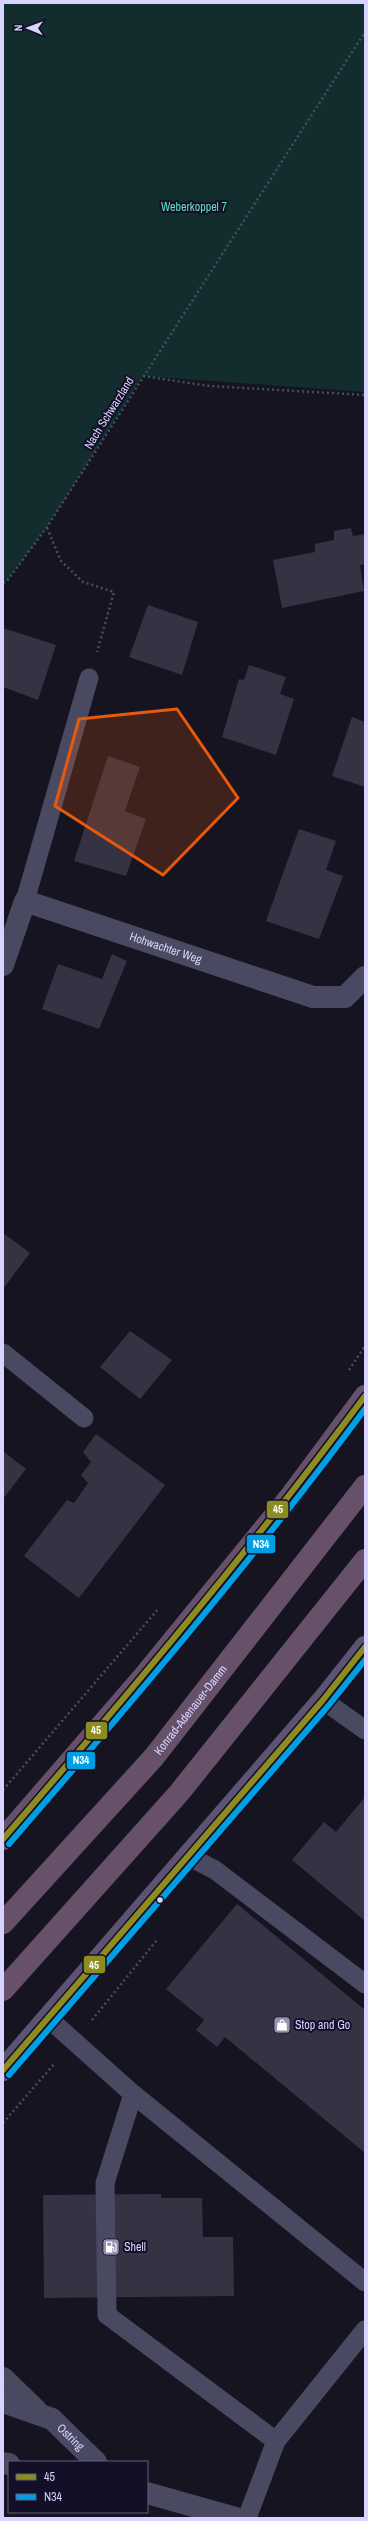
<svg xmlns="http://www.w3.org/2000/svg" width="368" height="2521" font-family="'Archivo Narrow',sans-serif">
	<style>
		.green { fill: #132c2d }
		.building { fill: #343243 }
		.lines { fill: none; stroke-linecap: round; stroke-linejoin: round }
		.path { stroke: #44505f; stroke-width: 2.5; stroke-dasharray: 2 3; stroke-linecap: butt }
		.lane { stroke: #4a4962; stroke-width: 19 }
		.street { stroke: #4a4962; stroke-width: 22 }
		.primary { stroke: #5e5373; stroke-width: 22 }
		.highway { stroke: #67516a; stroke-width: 22 }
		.bus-1-casing { stroke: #130f26; stroke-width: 9 }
		.bus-2-casing { stroke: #130f26; stroke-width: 9 }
		.bus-1 { stroke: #8c8c20; stroke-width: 6 }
		.bus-2 { stroke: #009ee3; stroke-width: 6 }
		.marked { fill: #e8590c; fill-opacity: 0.2; stroke: #e8590c; stroke-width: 3; stroke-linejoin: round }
		.bus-dot { fill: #d9d4ff; stroke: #130f26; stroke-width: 1.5 }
		.labels { text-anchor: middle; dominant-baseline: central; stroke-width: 4; stroke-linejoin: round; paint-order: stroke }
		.park-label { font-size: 12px; fill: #5fe0c0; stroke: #130f26 }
		.street-label { font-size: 12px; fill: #d9d4ff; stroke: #130f26 }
		.poi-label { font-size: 12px; fill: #d9d4ff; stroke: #130f26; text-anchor: start }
		.line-badge { stroke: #130f26; stroke-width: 1.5 }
		.badge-label { font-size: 11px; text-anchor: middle; font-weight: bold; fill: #fff }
	</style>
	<rect width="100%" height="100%" fill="#161421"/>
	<path class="green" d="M3,3H365V392L143,376L47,527L7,581L3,583Z"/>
	<g class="building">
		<path d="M351,528L353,536L365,534V564L360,565L364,591L282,608L273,560L315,552V544L334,540V531Z"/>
		<path d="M148,605L198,622L182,675L129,657Z"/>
		<path d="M3,628L56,645L38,700L3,687Z"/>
		<path d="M249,665L286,677L280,694L294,699L276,755L222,737L239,679L244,680Z"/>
		<path d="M352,717L365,722V787L332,776Z"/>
		<path d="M108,756L140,767L125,811L146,819L126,876L74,861Z"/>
		<path d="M299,829L336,841L326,870L343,876L319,939L266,921Z"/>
		<path d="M112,954L127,961L99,1029L42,1009L58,964L102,979Z"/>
		<path d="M3,1233L30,1253L3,1289Z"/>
		<path d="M130,1331L172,1360L140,1399L100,1367Z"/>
		<path d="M96,1434L165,1485L79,1598L24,1556L67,1500L74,1503L88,1483L81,1475L91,1462L83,1452Z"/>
		<path d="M3,1451L26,1469L3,1499Z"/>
		<path d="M365,1797V1921L292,1860L324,1822L336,1832Z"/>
		<path d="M237,1904L365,2010V2153L225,2037L217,2047L196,2030L204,2020L166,1989Z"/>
		<path d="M161,2194V2198H202L203,2237H233L234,2296L44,2298L43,2195Z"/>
	</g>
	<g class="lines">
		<g class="path">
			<path d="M143,376L210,386L365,395"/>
			<path d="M47,528L61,561L83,582L114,592L97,652"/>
			<path d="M3,583L7,581L47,527L365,32"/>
			<path d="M349,1370L365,1346"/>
			<path d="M3,1790L159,1608"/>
			<path d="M92,2020L157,1940"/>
			<path d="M3,2123L55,2063"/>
		</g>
		<g class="lane">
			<path d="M25,901L89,678"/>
			<path d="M3,1353L84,1418"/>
			<path d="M323,1700L365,1730"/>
			<path d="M188,1856L215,1870L365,1984"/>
			<path d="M48,2018L133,2094L365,2282"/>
			<path d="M133,2094L105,2183L107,2315L276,2441"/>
			<path d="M247,2518L276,2441L365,2330"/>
		</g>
		<g class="street">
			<path id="s1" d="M3,965L25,901L313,997H345L365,977"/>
			<path d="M3,2378L36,2410"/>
			<path id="s2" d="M3,2402L52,2419L96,2462"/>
			<path d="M3,2463L9,2464"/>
			<path d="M147,2493L236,2518"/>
		</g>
		<path class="primary" d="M3,2070L323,1700L365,1647"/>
		<g class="highway">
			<path d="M3,1839L145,1675L290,1497L365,1396"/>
			<path id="s3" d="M3,1923L154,1757L365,1486"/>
			<path d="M3,1990L179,1793L365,1560"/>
		</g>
		<defs>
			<g id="bus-1">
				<path d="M3,1839C128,1695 251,1549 365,1396"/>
				<path d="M3,2070L323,1700L365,1647"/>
			</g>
			<g id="bus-2">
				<path d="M9,1844C132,1702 253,1560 365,1409"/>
				<path d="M9,2075L329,1705L365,1660"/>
			</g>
		</defs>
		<use href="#bus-1" class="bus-1-casing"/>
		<use href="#bus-2" class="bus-2-casing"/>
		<use href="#bus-1" class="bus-1"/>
		<use href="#bus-2" class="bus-2"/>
	</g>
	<path class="marked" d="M177,709L238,798L163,875L55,806L79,719Z"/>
	<defs>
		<symbol id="shop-square" viewBox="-11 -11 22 22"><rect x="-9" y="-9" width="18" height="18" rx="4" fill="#9591b1" stroke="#130f26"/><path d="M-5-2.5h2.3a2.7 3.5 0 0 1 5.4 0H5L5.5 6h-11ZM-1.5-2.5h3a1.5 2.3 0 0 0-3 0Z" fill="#fff"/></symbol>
		<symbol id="fuel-square" viewBox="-11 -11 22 22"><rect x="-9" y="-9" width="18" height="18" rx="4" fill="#9591b1" stroke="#130f26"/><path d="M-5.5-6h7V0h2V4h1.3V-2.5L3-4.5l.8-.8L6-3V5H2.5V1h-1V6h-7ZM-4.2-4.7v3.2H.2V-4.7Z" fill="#fff"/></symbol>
	</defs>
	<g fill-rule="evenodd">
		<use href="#shop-square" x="272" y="2015" width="20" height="20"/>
		<use href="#fuel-square" x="101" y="2237" width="20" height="20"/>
	</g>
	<circle class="bus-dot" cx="160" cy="1900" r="3.5"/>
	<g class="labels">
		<g class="park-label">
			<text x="194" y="207">Weberkoppel 7</text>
		</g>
		<g class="street-label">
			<text transform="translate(109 413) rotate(-58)">Nach Schwarzland</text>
			<text stroke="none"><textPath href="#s1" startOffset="216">Hohwachter Weg</textPath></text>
			<text stroke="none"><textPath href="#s3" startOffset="284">Konrad-Adenauer-Damm</textPath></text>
			<text stroke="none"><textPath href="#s2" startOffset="78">Ostring</textPath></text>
		</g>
		<g class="poi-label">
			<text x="295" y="2025">Stop and Go</text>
			<text x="124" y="2247">Shell</text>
		</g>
	</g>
	<g class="line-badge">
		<rect x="266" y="1500" width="23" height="19" rx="4" fill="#8c8c20"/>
		<rect x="246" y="1534" width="30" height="20" rx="4" fill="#009ee3"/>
		<rect x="85" y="1721" width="23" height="19" rx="4" fill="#8c8c20"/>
		<rect x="66" y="1751" width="30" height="19" rx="4" fill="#009ee3"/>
		<rect x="83" y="1955" width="23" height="19" rx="4" fill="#8c8c20"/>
	</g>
	<g class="badge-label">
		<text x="278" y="1513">45</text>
		<text x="261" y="1548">N34</text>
		<text x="96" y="1734">45</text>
		<text x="81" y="1764">N34</text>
		<text x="94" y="1969">45</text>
	</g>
	<rect width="368" height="2521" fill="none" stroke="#d9d4ff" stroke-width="8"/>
	<rect x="8" y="2461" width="140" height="52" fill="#130f26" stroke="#625e7d"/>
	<rect x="16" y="2474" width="20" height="6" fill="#8c8c20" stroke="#625e7d"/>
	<text x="44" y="2481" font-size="12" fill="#d9d4ff">45</text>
	<rect x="16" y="2494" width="20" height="6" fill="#009ee3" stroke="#625e7d"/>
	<text x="44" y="2501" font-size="12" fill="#d9d4ff">N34</text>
	<g transform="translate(28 28) rotate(271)" stroke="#130f26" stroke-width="3" paint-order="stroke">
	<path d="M0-3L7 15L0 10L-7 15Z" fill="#d9d4ff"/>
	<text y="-6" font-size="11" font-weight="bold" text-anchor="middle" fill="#d9d4ff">N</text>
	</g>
</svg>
